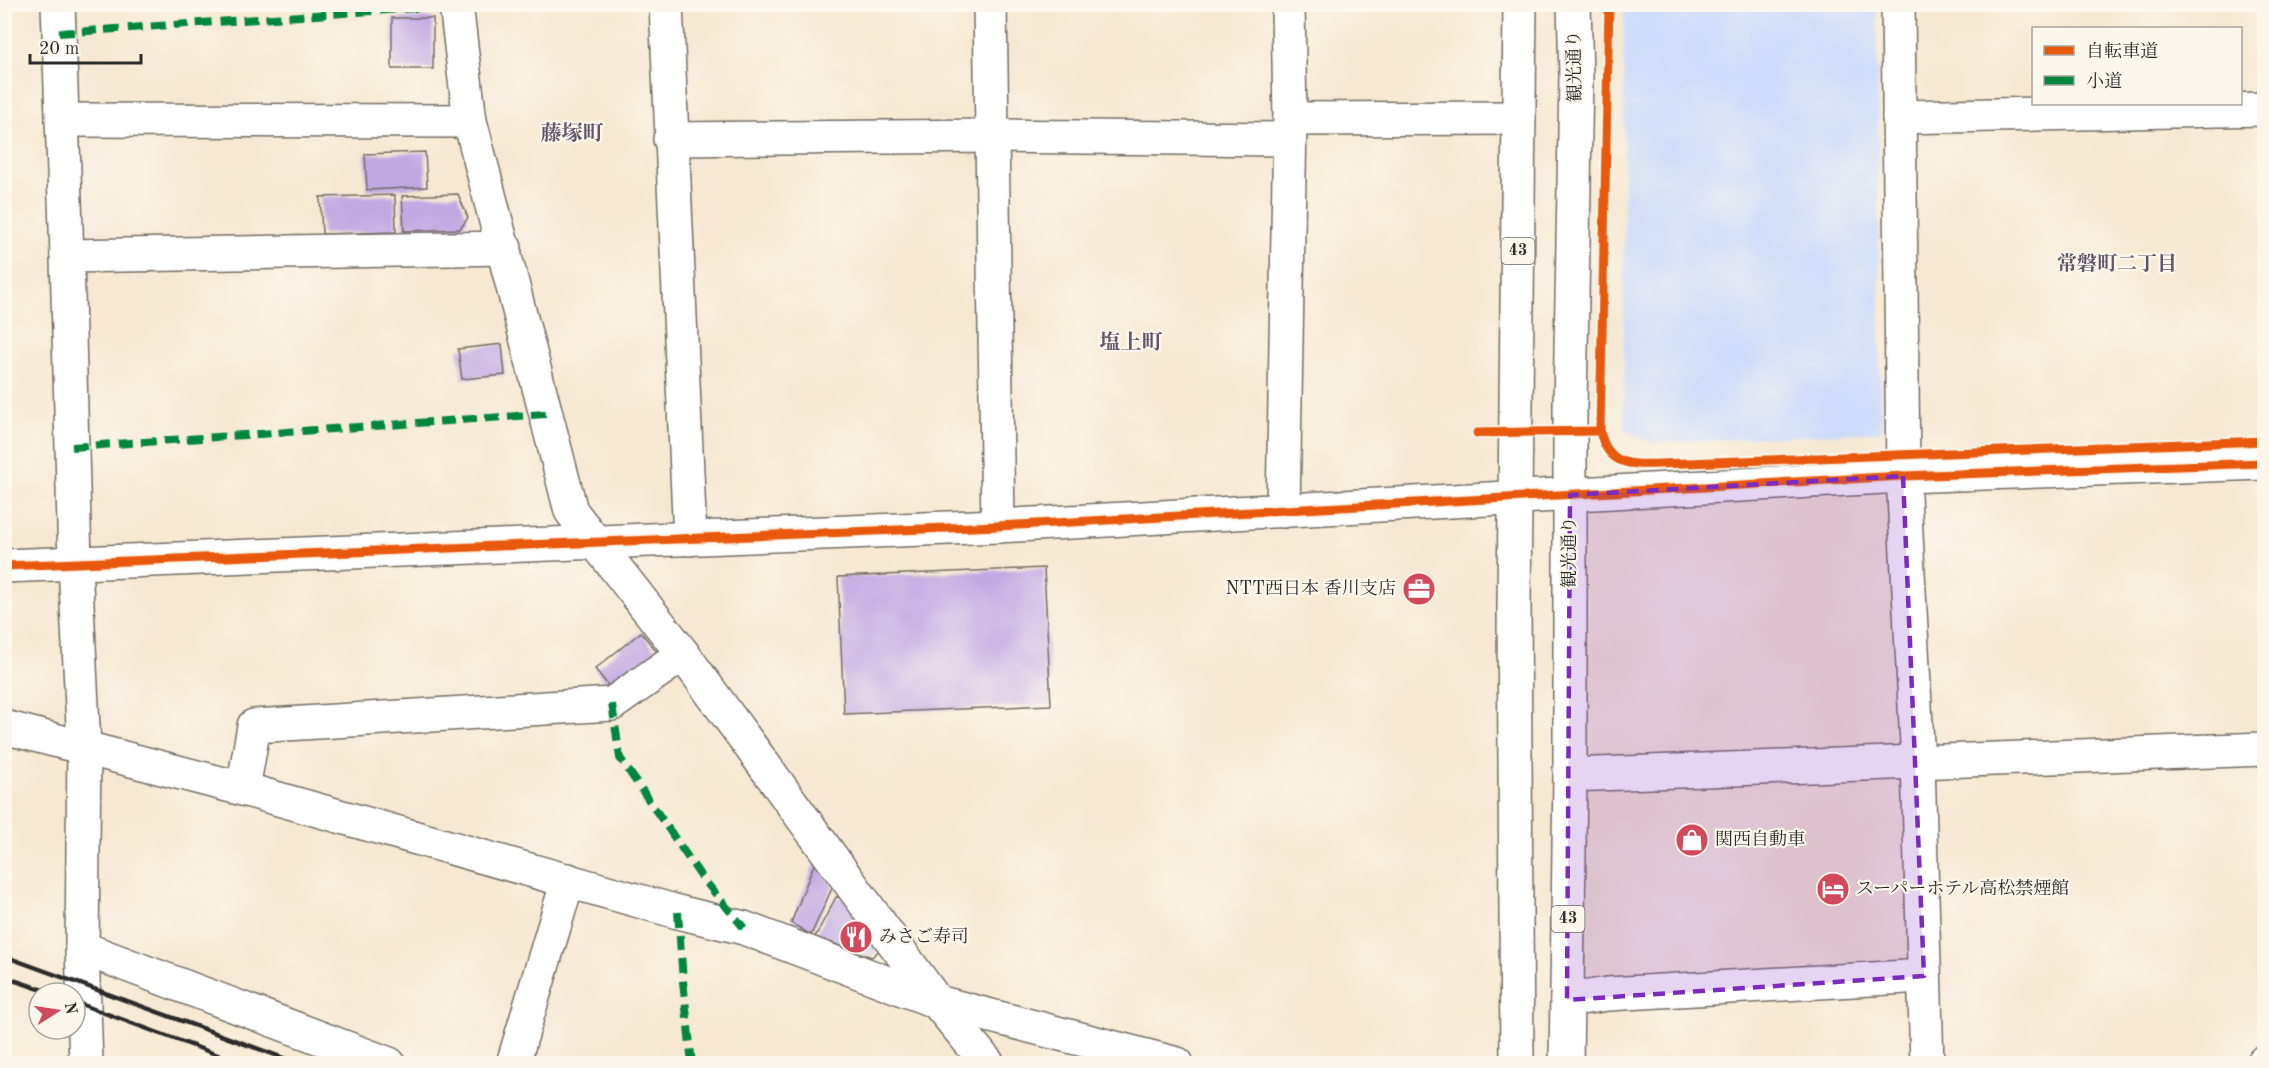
<svg xmlns="http://www.w3.org/2000/svg" width="2269" height="1068" font-family="'Old Standard TT','Noto Serif JP',serif">
	<style>
		.built { fill: #cedbfa }
		.building { fill: #c2a9e3 }
		.lines { fill: none; stroke-linecap: round; stroke-linejoin: round }
		.minor-casing { stroke: #726d65; stroke-width: 36 }
		.tertiary-casing { stroke: #726d65; stroke-width: 36 }
		.primary-casing { stroke: #726d65; stroke-width: 36 }
		.minor { stroke: #fff; stroke-width: 33 }
		.tertiary { stroke: #fff; stroke-width: 33 }
		.primary { stroke: #fff; stroke-width: 33 }
		.rail { stroke: #2b2b2b; stroke-width: 4.5 }
		.quiet { stroke: #00873e; stroke-width: 8; stroke-dasharray: 15 8; stroke-linecap: butt }
		.cycleway-casing { stroke: #fbf7ec; stroke-width: 13 }
		.cycleway { stroke: #e8590c; stroke-width: 9 }
		.marked { fill: #7b2cbf; fill-opacity: 0.2; stroke: #7b2cbf; stroke-width: 4.5; stroke-dasharray: 12 8; stroke-linejoin: round }
		.labels { text-anchor: middle; dominant-baseline: central; stroke-width: 4.5; stroke-linejoin: round; paint-order: stroke }
		.shield { fill: #fbf7ec; stroke: #696865; stroke-width: 1.5 }
		.shield-label { font-size: 16px; font-weight: bold; fill: #2b2b2b }
		.street-label { font-size: 18px; fill: #2b2b2b; stroke: #fbf7ec }
		.poi-label { font-size: 18px; fill: #2b2b2b; stroke: #fbf7ec; text-anchor: start }
		.neighbourhood-label { font-size: 20px; font-weight: bold; fill: #60576b; stroke: #fbf7ec }
		.quarter-label { font-size: 21px; font-weight: bold; fill: #60576b; stroke: #fbf7ec }
	</style>
	<rect width="100%" height="100%" fill="#fbf7ec"/>
	<filter id="ink" filterUnits="userSpaceOnUse"><feTurbulence type="fractalNoise" baseFrequency=".0167" numOctaves="2"/><feDisplacementMap in="SourceGraphic" scale="12" xChannelSelector="R" yChannelSelector="G"/><feConvolveMatrix kernelMatrix="1 2 1 2 8 2 1 2 1" color-interpolation-filters="sRGB"/></filter>
	<filter id="wash" filterUnits="userSpaceOnUse"><feTurbulence type="fractalNoise" baseFrequency=".008" numOctaves="4" result="noise"/><feDisplacementMap in="SourceGraphic" scale="24" xChannelSelector="R" yChannelSelector="G"/><feGaussianBlur stdDeviation="1.35" result="paint"/><feColorMatrix in="noise" values="0 0 0 0 0 0 0 0 0 0 0 0 0 0 0 0 0 1.4 0 .05"/><feComposite in="paint" operator="in"/></filter>
	<g filter="url(#wash)">
		<rect width="100%" height="100%" fill="#f6e8d2"/>
		<path class="built" d="M1624,5H1877L1881,432L1650,443L1624,429Z"/>
		<g id="blocks">
			<g class="building">
				<rect x="392" y="18" width="41" height="51"/>
				<path d="M425,152L427,187L367,190L365,154Z"/>
				<path d="M458,194L468,218L460,229L404,231L402,196Z"/>
				<path d="M395,195L396,232L322,234L320,197Z"/>
				<path d="M502,344L505,375L462,379L458,349Z"/>
				<path d="M1044,568L1051,705L844,714L838,577Z"/>
				<path d="M641,632L664,661L618,698L595,669Z"/>
				<path d="M815,862L833,886L811,935L791,923Z"/>
				<path d="M836,897L848,899L885,945L872,957L815,937Z"/>
			</g>
		</g>
	</g>
	<g filter="url(#ink)">
		<use href="#blocks" fill-opacity="0" stroke="#726d65" stroke-width="1.5"/>
		<g class="lines">
			<defs>
				<g id="minor">
					<path d="M58,4L67,256L75,564L84,747L82,948L86,1064"/>
					<path d="M666,4L690,539"/>
					<path d="M990,4L998,526"/>
					<path d="M1898,4L1903,476L1918,763L1927,1064"/>
					<path d="M1899,117L2264,109"/>
					<path d="M1290,119L1519,118"/>
					<path d="M62,120L470,121"/>
					<path d="M670,139L994,136L1289,139"/>
					<path d="M67,256L505,248"/>
					<path d="M1283,511L1290,119L1288,4"/>
					<path d="M4,727L243,789L678,912L744,928L937,1002L1177,1064"/>
					<path d="M1570,775L2264,749"/>
					<path d="M243,789L254,726L612,704L683,654"/>
					<path d="M82,948L389,1064"/>
					<path d="M1567,1000L1608,994L1924,976"/>
					<path d="M513,1064L568,880"/>
					<path d="M2263,1064L2264,1062"/>
				</g>
				<g id="tertiary">
					<path d="M456,4L470,121L571,511L683,654L937,1002L988,1064"/>
					<path d="M4,566L998,526L1903,476L2264,463"/>
				</g>
				<g id="primary">
					<path d="M1517,1064L1514,606L1520,4"/>
					<path d="M1566,1064L1570,775V408L1576,76L1574,4"/>
				</g>
			</defs>
			<use href="#minor" class="minor-casing"/>
			<use href="#tertiary" class="tertiary-casing"/>
			<use href="#primary" class="primary-casing"/>
			<use href="#minor" class="minor"/>
			<use href="#tertiary" class="tertiary"/>
			<use href="#primary" class="primary"/>
			<g class="rail">
				<path d="M4,956L300,1064"/>
				<path d="M4,977L52,993"/>
				<path d="M75,1002L242,1064"/>
			</g>
			<g class="quiet">
				<path d="M59,33L443,6"/>
				<path d="M72,447L546,414"/>
				<path d="M612,704L620,758L700,875L744,928"/>
				<path d="M678,912L683,981L692,1064"/>
			</g>
			<defs>
				<g id="cycleway">
					<path d="M1609,4L1600,431C1608,466 1630,465 1660,464L2264,441"/>
					<path d="M1477,433L1600,431"/>
					<path d="M4,566L998,526L1903,476L2264,463"/>
				</g>
			</defs>
			<use href="#cycleway" class="cycleway-casing"/>
			<use href="#cycleway" class="cycleway"/>
		</g>
	</g>
	<path class="marked" d="M1903,476L1924,976L1567,1000L1570,495Z"/>
	<defs>
		<symbol id="office-disc" viewBox="-11 -11 22 22"><circle r="9.5" fill="#d1495b" stroke="#fbf7ec"/><path d="M-6-3h4V-5.5h4V-3h4V5H-6ZM-1-4.5V-3h2v-1.5ZM-6 0V1H6V0Z" fill="#fff"/></symbol>
		<symbol id="shop-disc" viewBox="-11 -11 22 22"><circle r="9.5" fill="#d1495b" stroke="#fbf7ec"/><path d="M-5-2.5h2.3a2.7 3.5 0 0 1 5.4 0H5L5.5 6h-11ZM-1.5-2.5h3a1.5 2.3 0 0 0-3 0Z" fill="#fff"/></symbol>
		<symbol id="hotel-disc" viewBox="-11 -11 22 22"><circle r="9.5" fill="#d1495b" stroke="#fbf7ec"/><path d="M-6-4.5h1.5V1H6V5H4.5V3h-9V5H-6ZM-4 0a1.8 1.8 0 1 1 3.6 0ZM.5 0V-2.5h3Q6-2.5 6 0Z" fill="#fff"/></symbol>
		<symbol id="restaurant-disc" viewBox="-11 -11 22 22"><circle r="9.5" fill="#d1495b" stroke="#fbf7ec"/><path d="M-5-6h1v4h1v-4h1v4h1v-4h1v5L-1.5 .5V6h-2V.5L-5-1ZM5-6V6H3V1.5H1.5Q1.5-4 5-6Z" fill="#fff"/></symbol>
	</defs>
	<g fill-rule="evenodd">
		<use href="#office-disc" x="1400" y="570" width="38" height="38"/>
		<use href="#shop-disc" x="1673" y="821" width="38" height="38"/>
		<use href="#hotel-disc" x="1814" y="870" width="38" height="38"/>
		<use href="#restaurant-disc" x="837" y="918" width="38" height="38"/>
	</g>
	<g class="labels">
		<g class="shield">
			<rect x="1501.5" y="238" width="33" height="26" rx="4.5"/>
			<rect x="1551.5" y="906" width="33" height="26" rx="4.5"/>
		</g>
		<g class="shield-label">
			<text x="1518" y="251">43</text>
			<text x="1568" y="919">43</text>
		</g>
		<g class="street-label">
			<text transform="translate(1575 66) rotate(-91)">観光通り</text>
			<text transform="translate(1570 552) rotate(-90)">観光通り</text>
		</g>
		<g class="poi-label">
			<text x="1396" y="589" text-anchor="end">NTT西日本 香川支店</text>
			<text x="1715" y="840">関西自動車</text>
			<text x="1856" y="889">スーパーホテル高松禁煙館</text>
			<text x="879" y="937">みさご寿司</text>
		</g>
		<g class="neighbourhood-label">
			<text x="2117" y="265">常磐町二丁目</text>
		</g>
		<g class="quarter-label">
			<text x="572" y="134">藤塚町</text>
			<text x="1131" y="343">塩上町</text>
		</g>
	</g>
	<rect width="2269" height="1068" fill="none" stroke="#fbf7ec" stroke-width="24"/>
	<rect x="2032" y="27" width="210" height="78" fill="#fbf7ec" stroke="#a8a59f" stroke-width="1.5"/>
	<rect x="2044" y="46" width="30" height="9" fill="#e8590c" stroke="#a8a59f" stroke-width="1.5"/>
	<text x="2086" y="57" font-size="18" fill="#2b2b2b">自転車道</text>
	<rect x="2044" y="76" width="30" height="9" fill="#00873e" stroke="#a8a59f" stroke-width="1.5"/>
	<text x="2086" y="87" font-size="18" fill="#2b2b2b">小道</text>
	<g transform="translate(57 1011) rotate(78)"><circle r="28" fill="#fbf7ec" stroke="#a8a59f" stroke-width="1.5"/>
	<path d="M0-4.5L10 22L0 15L-10 22Z" fill="#d1495b"/>
	<text y="-9" font-size="16" font-weight="bold" text-anchor="middle" fill="#2b2b2b">N</text>
	</g>
	<path d="M30 54v9h111v-9" fill="none" stroke="#2b2b2b" stroke-width="3"/>
	<text x="39" y="54" font-size="18" fill="#2b2b2b" stroke="#fbf7ec" stroke-width="4.5" paint-order="stroke">20 m</text>
</svg>
